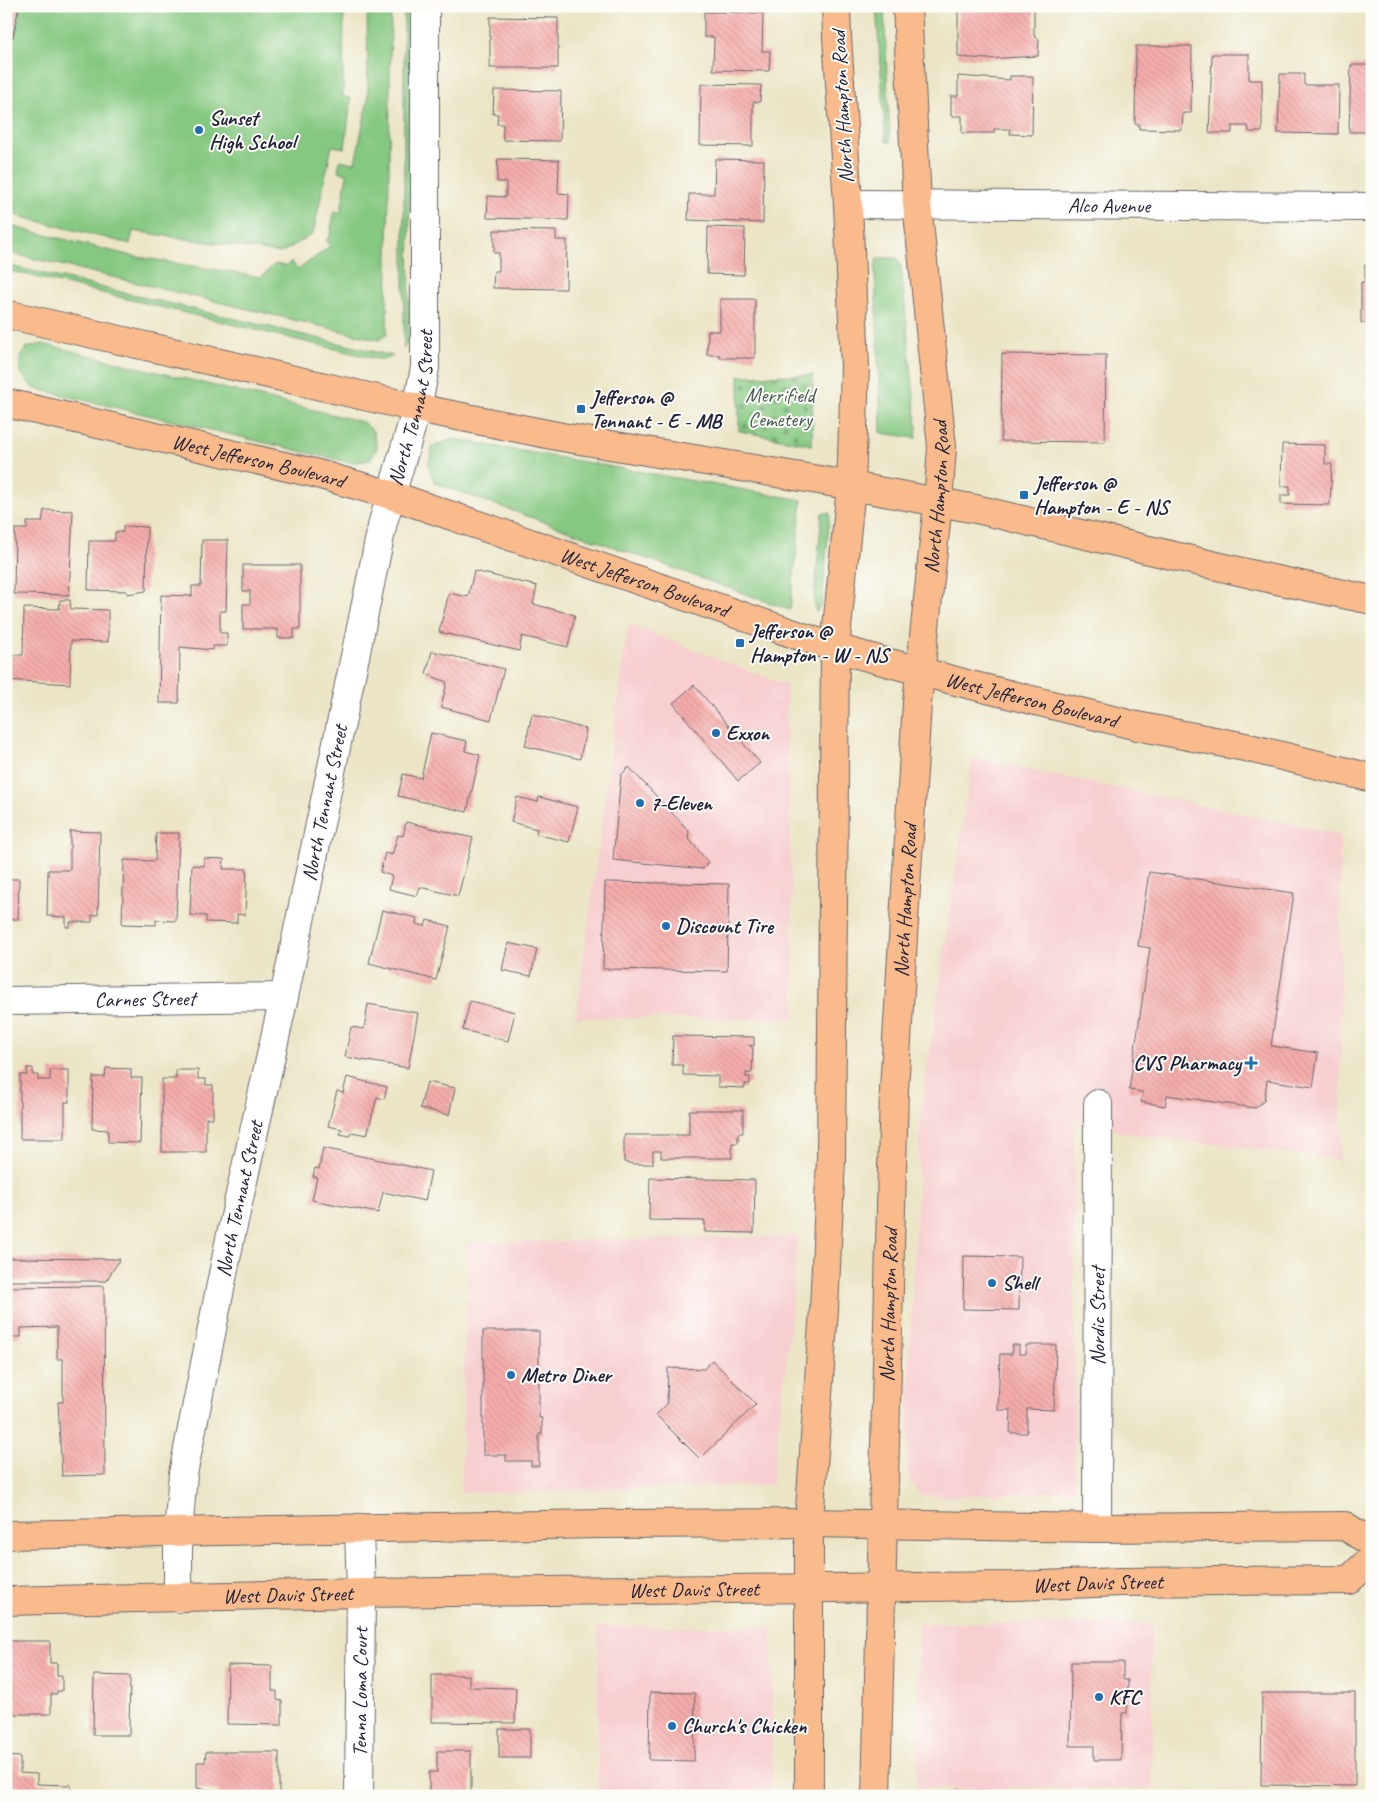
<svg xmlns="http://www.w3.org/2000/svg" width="1378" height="1802" font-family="Caveat,sans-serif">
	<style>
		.built { fill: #f7cfd1 }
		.green { fill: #85c881; stroke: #54755e }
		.cemetery { fill: url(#cemetery-stones); stroke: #54755e }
		.building { fill: url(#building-back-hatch) }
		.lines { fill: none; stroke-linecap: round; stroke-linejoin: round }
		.minor-casing { stroke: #68666c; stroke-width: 30 }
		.major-casing { stroke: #68666c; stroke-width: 30 }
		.minor { stroke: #fff; stroke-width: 28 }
		.major { stroke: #fabb8c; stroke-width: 28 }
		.poi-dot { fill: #1f6fb2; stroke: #fdfcf7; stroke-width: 2 }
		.labels { text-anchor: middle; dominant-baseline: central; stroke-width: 4; stroke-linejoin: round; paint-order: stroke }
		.street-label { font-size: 21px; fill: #22223b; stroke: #fdfcf7 }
		.poi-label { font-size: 21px; font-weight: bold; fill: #22223b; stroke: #fdfcf7; text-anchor: start }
		.park-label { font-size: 21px; fill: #455c54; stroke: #fdfcf7 }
	</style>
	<defs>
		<pattern id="cemetery-stones" width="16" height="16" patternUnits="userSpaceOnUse" patternTransform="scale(1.25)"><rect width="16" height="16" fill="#85c881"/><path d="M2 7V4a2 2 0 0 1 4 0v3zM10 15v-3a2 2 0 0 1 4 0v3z" fill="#6ca26b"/></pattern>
		<pattern id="building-back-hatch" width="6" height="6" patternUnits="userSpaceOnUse" patternTransform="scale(1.25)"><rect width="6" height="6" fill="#f5adab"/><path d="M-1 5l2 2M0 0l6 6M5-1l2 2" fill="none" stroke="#d29594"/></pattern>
	</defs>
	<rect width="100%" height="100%" fill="#fdfcf7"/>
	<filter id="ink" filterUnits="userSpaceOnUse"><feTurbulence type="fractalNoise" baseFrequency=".02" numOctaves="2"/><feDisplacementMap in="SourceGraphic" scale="10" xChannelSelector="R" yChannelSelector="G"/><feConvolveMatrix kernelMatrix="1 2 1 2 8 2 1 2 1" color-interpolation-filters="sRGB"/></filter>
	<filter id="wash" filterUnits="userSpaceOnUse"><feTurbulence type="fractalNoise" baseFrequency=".0096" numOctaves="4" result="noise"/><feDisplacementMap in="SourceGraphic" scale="20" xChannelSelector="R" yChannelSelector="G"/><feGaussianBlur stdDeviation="1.12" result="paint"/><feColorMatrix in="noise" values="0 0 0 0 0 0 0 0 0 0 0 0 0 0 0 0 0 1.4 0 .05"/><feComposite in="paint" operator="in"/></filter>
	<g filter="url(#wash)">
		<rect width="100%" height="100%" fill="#ebe5c6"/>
		<g class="built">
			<path d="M628,624L786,685L795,1019L576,1018Z"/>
			<path d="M972,758L1340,834L1341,1160L1125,1133L1074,1119L1075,1490L946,1497L921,1495L908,1478L909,1372L921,1112Z"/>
			<path d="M798,1236L790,1330L772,1485L461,1493L467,1243Z"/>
			<path d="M918,1623L1152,1624V1789L917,1788Z"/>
			<path d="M598,1626L772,1627V1796H598Z"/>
		</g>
		<g class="green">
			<path d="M21,6H344L343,97L351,98L345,148L332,146L313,234L281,253L133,231L130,244L6,213V42L13,43Z"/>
			<path d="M367,6H391L387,335L379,340L6,252V225L132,256L261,277L275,264L286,266L291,262L298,270L330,246L326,240L330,236L334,212H341L347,174L338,171L340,160L355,163L368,99Z"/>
			<path d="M404,6H411L409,337L404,349Z"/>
			<path d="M876,6H884L890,143L886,141Z"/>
			<path d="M877,258H897L901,267L917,427L916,438L881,433L875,270Z"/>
			<path d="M6,265L393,356L387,359H377L6,270Z"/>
			<path d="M43,344L363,422L373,431L377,448L370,460L351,463L33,388L20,372V357L26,348Z"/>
			<path d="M453,439L802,500L790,610L435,483L428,465L433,446Z"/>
			<path d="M822,513H830L822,603L816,612L814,602Z"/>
		</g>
		<path class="cemetery" d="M813,375L812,445L739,431V376Z"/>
		<g id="blocks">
			<g class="building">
				<path d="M6,6H19L13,37L6,36Z"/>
				<path d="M1003,6H1034V36L1039,39L1038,56L987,59L958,57V8H1003Z"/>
				<path d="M704,12L763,13L762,51H770L769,71L713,70L714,37H704Z"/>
				<path d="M490,17L558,18V68H490Z"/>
				<path d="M1136,46H1192L1191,113H1183L1182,130L1139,129V124H1135Z"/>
				<path d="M1212,54H1249V80H1262V132H1249L1248,126H1232V133H1209Z"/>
				<path d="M1351,65H1372V132H1349Z"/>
				<path d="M1280,74H1304V85H1339L1338,134L1278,133Z"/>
				<path d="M958,76L1010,80V76H1033L1032,135L1010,134V129H994V133H962V116H951V96H958Z"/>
				<path d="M701,84L761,85L760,102H753V146L700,145Z"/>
				<path d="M494,90L561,91L560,141L503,140V124H497L498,114H493Z"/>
				<path d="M498,159L559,160L558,193L569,194L568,220L487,218L488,196L506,197V182H497Z"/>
				<path d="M715,159L764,160L763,223L688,220L689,194H714Z"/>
				<path d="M708,227L745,228L744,275L707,274Z"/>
				<path d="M494,230L556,231V240H567L566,289L493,288L494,271H499V253H494Z"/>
				<path d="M1365,265H1372V323H1361V282H1365Z"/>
				<path d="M720,299H755V358H720V355H707L708,331H720Z"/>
				<path d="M1002,354L1106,355L1105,442L1001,441Z"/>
				<path d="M1282,444L1325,445V464H1332L1330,505L1281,504V495H1290V486H1281Z"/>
				<path d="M1370,451H1372V528H1368Z"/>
				<path d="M44,510L73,511L69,595L14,594L15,529H27V522H42Z"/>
				<path d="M123,526L147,527L146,591L127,594V591L88,590L89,541H115V532H123Z"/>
				<path d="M202,540H228L226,611H220V633H227V646H213V650L180,647L179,703H159L161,595L192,596V586H201Z"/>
				<path d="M243,565H300V629H294V638H278V629H243V604H250V591H243Z"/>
				<path d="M474,571L537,586L533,604L575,615L568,647L522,636L519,651L439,632L449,593L468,597Z"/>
				<path d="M60,600H70L71,609L108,610V642L71,641L70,684L6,680V655H23L24,608L59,609Z"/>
				<path d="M432,651L504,669L491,720L441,707L447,682L426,674Z"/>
				<path d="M694,685L760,763L738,781L673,703Z"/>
				<path d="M532,714L586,729L580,759L525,746Z"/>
				<path d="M431,733L467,741L465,751L480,755L467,812L398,796L403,774L421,778Z"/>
				<path d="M629,767L689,831L688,838L708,862L703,869L613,860L621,775Z"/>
				<path d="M517,797L538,802L539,797L578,807L569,842L536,834L537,829L511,822Z"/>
				<path d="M406,822L473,838L458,896L420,887L417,896L389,889L392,876L380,872L385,853L392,855L398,835L403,836Z"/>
				<path d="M70,831L100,832L98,915H92V922H70V927H66V917L47,916L48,870H70Z"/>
				<path d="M156,833H179L176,921L156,920V925L122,924L124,860L155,861Z"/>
				<path d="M204,858L224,859L223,869H247L245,915L237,914V923L206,922V916L190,915L192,865L204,866Z"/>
				<path d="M1149,872L1294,893L1271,1046L1318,1053L1313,1087L1267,1080L1264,1101L1255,1108L1167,1095L1165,1106L1141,1102L1143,1092L1129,1090L1150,948L1138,946Z"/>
				<path d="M6,879H19L18,919H6Z"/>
				<path d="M605,882L729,884L727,971L603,969Z"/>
				<path d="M382,910L417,918L416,924L425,926L427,920L450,926L436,980L369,963Z"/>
				<path d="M508,943L537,949L531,976L502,970Z"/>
				<path d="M470,1001L515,1012L508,1041L463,1030Z"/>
				<path d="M368,1004L418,1013L408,1068L345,1057L351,1027L364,1029Z"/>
				<path d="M673,1036L754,1037V1046L749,1045L753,1048L752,1073H746V1077H750V1084H745V1088L718,1087V1076L683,1075V1065H672Z"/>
				<path d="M27,1068H33V1075H38V1080H50V1070H69V1102H65V1139H20V1075H27Z"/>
				<path d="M106,1068L131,1069V1078H142L140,1143L108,1142V1130L92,1129L93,1077H105Z"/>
				<path d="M176,1070H198V1079H206V1085H213V1118H206V1152H162V1079H176Z"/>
				<path d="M347,1077L387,1087L384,1099L377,1097L367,1135L351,1132L350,1136L340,1134L342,1129L328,1126L337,1091L343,1093Z"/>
				<path d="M427,1082L455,1088L449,1115L420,1108Z"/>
				<path d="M689,1110H743V1133H738V1143H732V1158H661V1151H653V1164H633L624,1162V1135H689Z"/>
				<path d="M323,1148L431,1171L425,1201L383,1192L378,1213L312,1200L317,1177H313L315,1168L319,1169Z"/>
				<path d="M650,1178L755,1180L754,1233L705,1232V1221L649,1220Z"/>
				<path d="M964,1256L1020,1257L1019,1310L963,1309Z"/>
				<path d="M6,1258L120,1259L106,1281H6Z"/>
				<path d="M104,1286L105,1475L62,1476L58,1402H63V1359H57V1327L21,1328V1337H6V1287Z"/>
				<path d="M483,1331H539V1418H542V1434H539V1466H531V1461H506V1455H483Z"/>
				<path d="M1012,1345H1019V1354H1026V1345H1056L1054,1410L1027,1409V1433H1010L1011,1410H998L1000,1354H1012Z"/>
				<path d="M712,1360L756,1404L700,1459L656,1415L667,1404L668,1368L704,1369Z"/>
				<path d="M6,1641H50V1663H57V1676H62V1691H57V1694H51V1714H6Z"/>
				<path d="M1071,1662H1123V1680H1128L1127,1713H1122L1121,1760H1094V1746H1070Z"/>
				<path d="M228,1665L272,1666V1691H277V1700L282,1701V1725L227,1724Z"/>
				<path d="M94,1675L130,1676L129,1735H93Z"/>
				<path d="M432,1675H469V1687L516,1688L515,1723L432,1722Z"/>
				<path d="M650,1692L695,1693L694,1761L649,1760Z"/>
				<path d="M1262,1693H1355V1786L1261,1785Z"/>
				<rect x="499" y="1729" width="31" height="29"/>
				<path d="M437,1751H471V1796H429V1772H437Z"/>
				<path d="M206,1752H279V1796H218V1791L197,1788V1762H205Z"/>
				<path d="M6,1756L20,1757V1773L37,1774V1784L71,1785V1796H6Z"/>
				<path d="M951,1790L1014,1793V1796H950Z"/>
			</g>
		</g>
	</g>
	<g filter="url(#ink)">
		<use href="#blocks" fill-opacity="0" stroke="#68666c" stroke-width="1"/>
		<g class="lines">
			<defs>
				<g id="minor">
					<path id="s1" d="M848,204L1372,207"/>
					<path id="s2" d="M6,1001L284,997"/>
					<path id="s3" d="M1097,1528L1098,1104"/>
					<path id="s4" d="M178,1598V1533L183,1474L230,1239L284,997L383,522L417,408L425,368V6"/>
					<path id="s5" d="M359,1796L361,1593L359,1528"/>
				</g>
				<g id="major">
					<path d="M6,314L417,408L562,437L819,480L976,509L1272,579L1372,600"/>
					<path id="s6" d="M6,403L314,473L391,495L835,648L963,683L1137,726L1245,747L1372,778"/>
					<path d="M6,1535L601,1524L809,1523L1097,1528L1345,1526L1372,1543"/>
					<path id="s7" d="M6,1601L361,1593L1015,1586L1121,1582L1349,1580L1372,1558"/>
					<path d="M809,1796V1523L824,1309L831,1159L835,648L851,487L855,367L848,204L837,37L836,6"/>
					<path id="s8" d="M876,1796L894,1090L917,703L938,503L942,447L917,203L907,6"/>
				</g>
			</defs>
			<use href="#minor" class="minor-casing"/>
			<use href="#major" class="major-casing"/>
			<use href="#minor" class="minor"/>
			<use href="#major" class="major"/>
		</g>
	</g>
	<g class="poi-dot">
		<circle cx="199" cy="130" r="5"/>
		<rect x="576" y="404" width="10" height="10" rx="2.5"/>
		<rect x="1019" y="490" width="10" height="10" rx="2.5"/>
		<rect x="735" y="638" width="10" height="10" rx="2.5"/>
		<circle cx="716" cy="733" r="5"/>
		<circle cx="640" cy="803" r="5"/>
		<circle cx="666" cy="926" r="5"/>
		<path d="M1248.5 1055.5h5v5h5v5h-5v5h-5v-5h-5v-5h5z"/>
		<circle cx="992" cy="1283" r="5"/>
		<circle cx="511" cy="1375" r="5"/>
		<circle cx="1099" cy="1697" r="5"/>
		<circle cx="672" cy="1726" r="5"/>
	</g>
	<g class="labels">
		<g class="street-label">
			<text transform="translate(842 107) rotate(-93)">North Hampton Road</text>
			<text stroke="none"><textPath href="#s1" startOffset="261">Alco Avenue</textPath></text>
			<text stroke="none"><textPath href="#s4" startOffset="1215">North Tennant Street</textPath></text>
			<text stroke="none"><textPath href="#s6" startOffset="259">West Jefferson Boulevard</textPath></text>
			<text stroke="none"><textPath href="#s8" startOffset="1301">North Hampton Road</textPath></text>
			<text stroke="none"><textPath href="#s6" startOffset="664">West Jefferson Boulevard</textPath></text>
			<text stroke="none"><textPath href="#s6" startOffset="1069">West Jefferson Boulevard</textPath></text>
			<text stroke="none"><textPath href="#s4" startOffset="810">North Tennant Street</textPath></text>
			<text stroke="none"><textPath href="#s8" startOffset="896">North Hampton Road</textPath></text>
			<text stroke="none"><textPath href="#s2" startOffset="139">Carnes Street</textPath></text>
			<text stroke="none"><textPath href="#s4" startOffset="405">North Tennant Street</textPath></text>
			<text stroke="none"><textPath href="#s8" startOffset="491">North Hampton Road</textPath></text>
			<text stroke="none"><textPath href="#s3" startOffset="212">Nordic Street</textPath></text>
			<text stroke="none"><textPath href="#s7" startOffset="1092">West Davis Street</textPath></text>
			<text stroke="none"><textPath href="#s7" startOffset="688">West Davis Street</textPath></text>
			<text stroke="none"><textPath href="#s7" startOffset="282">West Davis Street</textPath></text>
			<text stroke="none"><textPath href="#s5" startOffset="104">Tenna Loma Court</textPath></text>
		</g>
		<g class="poi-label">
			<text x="209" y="118">Sunset<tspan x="209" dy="24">High School</tspan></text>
			<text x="591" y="397">Jefferson @<tspan x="591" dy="24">Tennant - E - MB</tspan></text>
			<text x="1034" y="483">Jefferson @<tspan x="1034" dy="24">Hampton - E - NS</tspan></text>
			<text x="750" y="631">Jefferson @<tspan x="750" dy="24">Hampton - W - NS</tspan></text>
			<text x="726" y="733">Exxon</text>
			<text x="650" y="803">7-Eleven</text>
			<text x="676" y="926">Discount Tire</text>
			<text x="1241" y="1063" text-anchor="end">CVS Pharmacy</text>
			<text x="1002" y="1283">Shell</text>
			<text x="521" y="1375">Metro Diner</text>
			<text x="1109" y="1697">KFC</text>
			<text x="682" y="1726">Church's Chicken</text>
		</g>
		<g class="park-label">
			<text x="780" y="395">Merrifield<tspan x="780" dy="24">Cemetery</tspan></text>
		</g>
	</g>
	<rect width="1378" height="1802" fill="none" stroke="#fdfcf7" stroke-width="25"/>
</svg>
